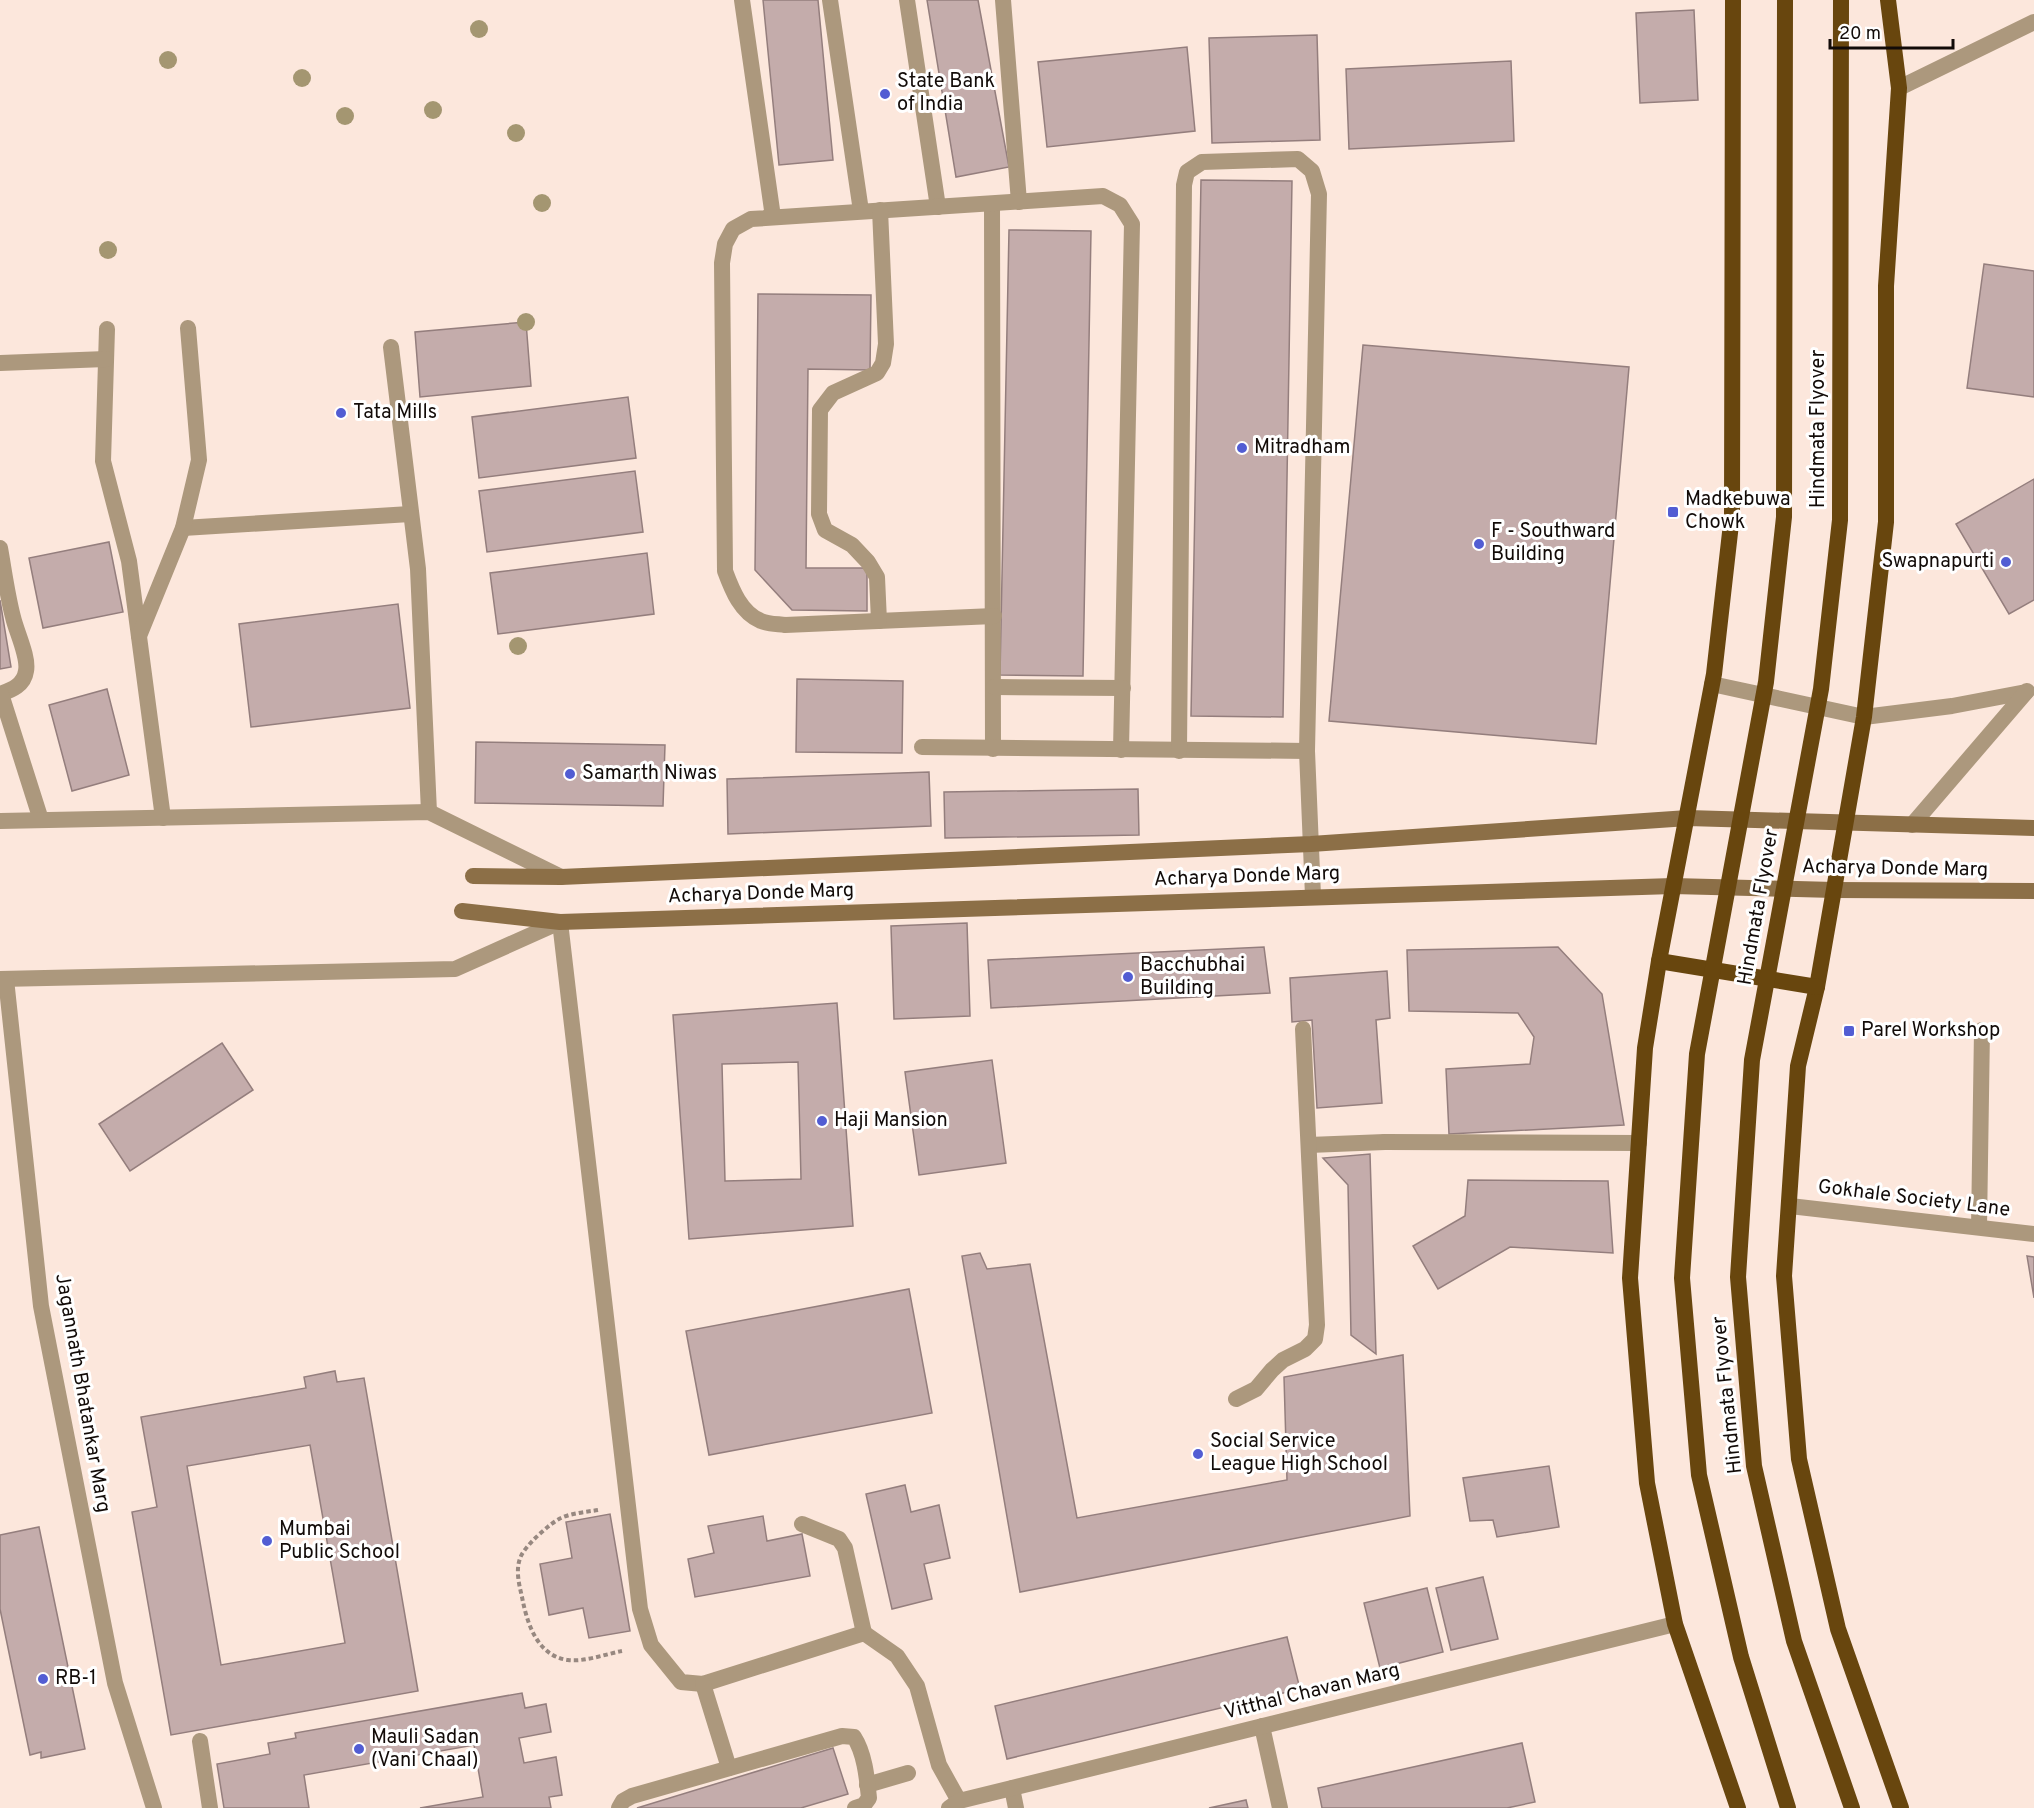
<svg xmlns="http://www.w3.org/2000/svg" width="2034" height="1808" font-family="Overpass,sans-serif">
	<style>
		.building { fill: #c4acab; stroke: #947e7d; stroke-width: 1.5; fill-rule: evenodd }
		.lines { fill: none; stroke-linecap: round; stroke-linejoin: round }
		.path { stroke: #978880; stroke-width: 4; stroke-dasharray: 4.5 3; stroke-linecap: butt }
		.service { stroke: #ac987d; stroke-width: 16 }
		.minor { stroke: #ac987d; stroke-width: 16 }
		.tertiary { stroke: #ac987d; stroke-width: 16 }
		.secondary { stroke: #8c6f47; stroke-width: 16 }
		.trunk { stroke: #68460e; stroke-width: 16 }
		.trunk-bridge { stroke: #68460e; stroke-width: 16 }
		.tree { fill: #a49671 }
		.poi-dot { fill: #525dd3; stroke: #fff; stroke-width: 2 }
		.labels { text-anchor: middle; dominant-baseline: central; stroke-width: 6; stroke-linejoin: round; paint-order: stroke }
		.poi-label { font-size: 20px; fill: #120b08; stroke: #fff; text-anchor: start }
		.street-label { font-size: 20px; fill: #120b08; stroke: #fff }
	</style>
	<rect width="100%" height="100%" fill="#fce7dc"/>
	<g class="building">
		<path d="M763,0H818L833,160L779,165Z"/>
		<path d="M927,0H978L1009,167L956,177Z"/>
		<path d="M1694,10L1698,100L1640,103L1636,13Z"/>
		<path d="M1317,35L1320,140L1212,143L1209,38Z"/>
		<path d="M1187,47L1195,131L1047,147L1038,62Z"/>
		<path d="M1511,61L1514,141L1349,149L1346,69Z"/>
		<path d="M1201,180L1292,181L1283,717L1191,716Z"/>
		<path d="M1009,230L1091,231L1083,676L1000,675Z"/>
		<path d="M1984,264L2034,271V397L1967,388Z"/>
		<path d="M758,294L871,295L870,370L808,369L806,568H867V611L792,610L755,570Z"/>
		<path d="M526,322L531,386L420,397L415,332Z"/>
		<path d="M1363,345L1629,367L1596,744L1329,721Z"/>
		<path d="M628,397L636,458L479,478L472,417Z"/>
		<path d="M635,471L643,532L487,552L479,491Z"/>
		<path d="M2034,479V600L2009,614L1956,524Z"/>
		<path d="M109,542L123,612L43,628L29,558Z"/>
		<path d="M647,553L654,614L498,634L490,573Z"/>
		<path d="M0,600L11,667L0,669Z"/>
		<path d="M398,604L410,708L251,727L239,624Z"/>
		<path d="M797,679L903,681L902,753L796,752Z"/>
		<path d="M107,689L129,775L72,791L49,705Z"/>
		<path d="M476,742L665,745L663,806L475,803Z"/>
		<path d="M929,772L931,826L728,834L727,779Z"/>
		<path d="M1138,789L1139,835L945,838L944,792Z"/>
		<path d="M967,923L970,1016L894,1019L891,926Z"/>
		<path d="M1264,947L1270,993L991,1008L988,960Z"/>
		<path d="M1558,947L1602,994L1624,1125L1449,1134L1446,1069L1530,1064L1534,1037L1518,1013L1409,1011L1407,950Z"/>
		<path d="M1387,971L1390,1018L1376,1020L1382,1103L1317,1108L1312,1020L1292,1022L1290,978Z"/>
		<path d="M837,1003L853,1226L689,1239L673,1015ZM798,1062L801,1179L725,1181L722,1064Z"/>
		<path d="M222,1043L253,1090L130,1171L99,1124Z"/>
		<path d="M992,1060L1006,1163L919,1175L905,1072Z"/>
		<path d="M1370,1154L1376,1354L1351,1335L1348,1185L1323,1158Z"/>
		<path d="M1468,1180L1608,1181L1613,1253L1510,1247L1438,1289L1413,1246L1465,1216Z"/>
		<path d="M980,1253L987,1269L1030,1264L1077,1518L1287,1480L1284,1377L1403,1355L1410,1516L1020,1592L962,1256Z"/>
		<path d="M2027,1256L2034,1257V1298Z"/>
		<path d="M909,1289L932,1413L709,1455L686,1331Z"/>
		<path d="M335,1371L337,1382L364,1378L418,1691L171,1735L132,1512L157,1507L141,1417L306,1388L304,1377ZM310,1445L345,1643L221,1665L187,1466Z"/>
		<path d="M1549,1466L1559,1527L1497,1537L1493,1520L1470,1521L1463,1478Z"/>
		<path d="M905,1485L911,1512L939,1505L950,1558L924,1564L932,1599L892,1609L866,1494Z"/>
		<path d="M610,1514L630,1631L589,1638L583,1608L549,1615L540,1564L572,1558L566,1522Z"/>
		<path d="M763,1516L767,1541L802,1534L810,1576L695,1597L688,1559L714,1553L708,1526Z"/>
		<path d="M39,1527L85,1749L41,1758V1752L30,1755L0,1609V1535Z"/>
		<path d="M1483,1577L1498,1639L1451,1650L1436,1588Z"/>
		<path d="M1427,1588L1443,1652L1380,1668L1364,1603Z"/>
		<path d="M1287,1637L1300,1689L1007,1759L995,1706Z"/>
		<path d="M522,1693L525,1708L546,1704L551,1732L519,1738L524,1763L556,1757L562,1795L549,1797L551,1808H420L483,1797L474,1745L304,1775L309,1808H224L217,1764L270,1754L268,1743L296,1738L295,1733Z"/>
		<path d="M1522,1743L1535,1802L1507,1808H1322L1318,1788Z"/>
		<path d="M833,1748L848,1794L801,1808H637Z"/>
		<path d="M1246,1800L1248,1808H1209Z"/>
	</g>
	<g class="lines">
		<path class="path" d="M598,1510C586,1512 572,1513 561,1518C550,1523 526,1545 521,1556C515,1569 519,1584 522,1597C527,1623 537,1656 568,1660C585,1662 606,1654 622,1651"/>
		<g class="service">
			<path d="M0,548C4,570 7,594 13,617C16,631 29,657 26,671C24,685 12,690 0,694"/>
			<path d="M1,694L41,820"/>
			<path d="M1309,1145L1385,1142"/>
			<path d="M1979,1227L1982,1030"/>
			<path d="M1236,1399L1256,1389L1272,1370L1283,1360L1305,1349L1315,1339L1317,1325L1303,1029"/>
			<path d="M200,1741L210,1808"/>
		</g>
		<g class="minor">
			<path d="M742,0L773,217"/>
			<path d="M830,0L861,211"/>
			<path d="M907,0L938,207"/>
			<path d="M1003,0L1019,202"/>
			<path d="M1899,88L2034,22"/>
			<path d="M992,204L993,749"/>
			<path d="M107,329L103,461L129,561L163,818"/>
			<path d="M391,347L418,569L429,812"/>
			<path d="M0,363L106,359"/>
			<path d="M183,528L410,514"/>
			<path d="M994,616L785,625C778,624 768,624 761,621C741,613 732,590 725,571L722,263L725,244L733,229L751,219L1103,196L1120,205L1132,224L1121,750"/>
			<path d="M879,621L877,577L868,562L852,545L825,530L819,514L820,410L833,393L877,373L883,363L886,344L880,210"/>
			<path d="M139,636L183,528L199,460L188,328"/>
			<path d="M994,687L1123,688"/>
			<path d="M922,747L1307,751"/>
			<path d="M1179,751L1184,185L1187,172L1202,162L1298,159L1312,171L1319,194L1307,751L1313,896"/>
			<path d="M0,821L429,812L561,877"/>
			<path d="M0,979L455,969L560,922L640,1609L651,1645L681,1682L703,1684L864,1633L897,1656L917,1686L939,1765L959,1801"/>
			<path d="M6,979L41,1306L115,1683L154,1808"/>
			<path d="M1385,1142L1639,1143"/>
			<path d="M1790,1206L2034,1234"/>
			<path d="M802,1524L839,1539L845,1548L864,1633"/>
			<path d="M703,1684L729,1768"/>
			<path d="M1262,1726L1280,1808"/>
			<path d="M867,1785L908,1773"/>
			<path d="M1012,1788L1016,1808"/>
			<path d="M619,1808L623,1801L632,1796L842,1736L854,1737C865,1754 867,1779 869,1798L864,1805L855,1808"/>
			<path d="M949,1808L959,1801L1012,1788L1675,1624"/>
		</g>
		<g class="tertiary">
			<path d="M1712,684L1864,717L1952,706L2026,692"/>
			<path d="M1912,825L2027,691"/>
		</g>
		<g class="secondary">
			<path d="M473,876L561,877L1311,844L1688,818L2034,828"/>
			<path d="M462,911L560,922L1673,886L1834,890L2034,891"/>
		</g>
		<g class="trunk">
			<path d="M1733,0L1732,515L1714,674L1659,961L1645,1048L1630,1278L1647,1483L1675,1624L1738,1808"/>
			<path d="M1888,0L1899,88L1886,286V522L1864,717L1817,987L1798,1066L1784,1276L1799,1459L1838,1629L1901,1808"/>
			<path d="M1659,961L1817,987"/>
		</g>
		<g class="trunk-bridge">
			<path d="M1785,0L1784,517L1766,682L1697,1054L1682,1278L1699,1475L1741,1657L1788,1808"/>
			<path d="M1841,0L1840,520L1821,689L1752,1060L1738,1277L1754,1466L1794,1641L1852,1808"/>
		</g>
	</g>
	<g class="tree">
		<circle cx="479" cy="29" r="9"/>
		<circle cx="168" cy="60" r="9"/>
		<circle cx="302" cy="78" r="9"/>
		<circle cx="433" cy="110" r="9"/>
		<circle cx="345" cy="116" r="9"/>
		<circle cx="516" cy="133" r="9"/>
		<circle cx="542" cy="203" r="9"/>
		<circle cx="108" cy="250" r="9"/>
		<circle cx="526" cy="322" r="9"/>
		<circle cx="518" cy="646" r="9"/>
	</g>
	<g class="poi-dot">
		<circle cx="885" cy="94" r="6"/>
		<circle cx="341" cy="413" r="6"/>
		<circle cx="1242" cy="448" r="6"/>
		<rect x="1667" y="506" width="12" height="12" rx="3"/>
		<circle cx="1479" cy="544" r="6"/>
		<circle cx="2006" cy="562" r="6"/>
		<circle cx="570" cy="774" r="6"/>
		<circle cx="1128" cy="977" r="6"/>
		<rect x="1843" y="1025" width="12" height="12" rx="3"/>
		<circle cx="822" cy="1121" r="6"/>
		<circle cx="1198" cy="1454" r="6"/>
		<circle cx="267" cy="1541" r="6"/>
		<circle cx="43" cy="1679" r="6"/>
		<circle cx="359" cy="1749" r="6"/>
	</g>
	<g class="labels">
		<g class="poi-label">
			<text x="897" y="82">State Bank<tspan x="897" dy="23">of India</tspan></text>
			<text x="353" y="413">Tata Mills</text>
			<text x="1254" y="448">Mitradham</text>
			<text x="1685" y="500">Madkebuwa<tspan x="1685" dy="23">Chowk</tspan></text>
			<text x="1491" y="532">F - Southward<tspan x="1491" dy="23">Building</tspan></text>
			<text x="1994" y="562" text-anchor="end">Swapnapurti</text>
			<text x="582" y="774">Samarth Niwas</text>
			<text x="1140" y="966">Bacchubhai<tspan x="1140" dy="23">Building</tspan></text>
			<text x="1861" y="1031">Parel Workshop</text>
			<text x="834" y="1121">Haji Mansion</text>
			<text x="1210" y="1442">Social Service<tspan x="1210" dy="23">League High School</tspan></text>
			<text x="279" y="1530">Mumbai<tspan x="279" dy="23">Public School</tspan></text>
			<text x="55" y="1679">RB-1</text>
			<text x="371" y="1738">Mauli Sadan<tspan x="371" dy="23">(Vani Chaal)</tspan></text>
		</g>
		<g class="street-label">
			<text transform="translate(1819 429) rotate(-90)">Hindmata Flyover</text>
			<text transform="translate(1895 869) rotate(1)">Acharya Donde Marg</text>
			<text transform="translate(1247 877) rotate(-2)">Acharya Donde Marg</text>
			<text transform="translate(761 894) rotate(-2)">Acharya Donde Marg</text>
			<text transform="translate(1759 907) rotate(-80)">Hindmata Flyover</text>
			<text transform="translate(1914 1199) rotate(7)">Gokhale Society Lane</text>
			<text transform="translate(82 1393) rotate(80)">Jagannath Bhatankar Marg</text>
			<text transform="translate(1728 1395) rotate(-96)">Hindmata Flyover</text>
			<text transform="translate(1312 1692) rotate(-14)">Vitthal Chavan Marg</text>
		</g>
	</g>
	<path d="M1830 39v9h123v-9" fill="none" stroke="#120b08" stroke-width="3"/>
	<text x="1839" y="39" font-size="18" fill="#120b08" stroke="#ffffff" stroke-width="4.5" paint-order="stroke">20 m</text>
</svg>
